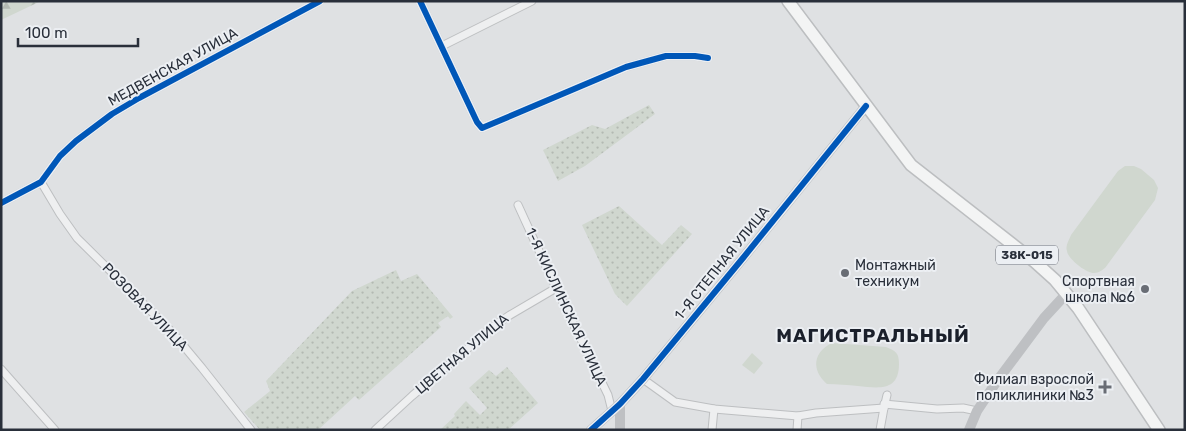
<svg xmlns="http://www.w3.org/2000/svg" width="1186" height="431" font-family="Rubik,sans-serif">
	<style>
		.grass { fill: url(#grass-dots) }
		.forest { fill: url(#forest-firs) }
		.park { fill: #d0d7cf }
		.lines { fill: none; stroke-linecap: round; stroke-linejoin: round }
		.street-casing { stroke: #bdbfc1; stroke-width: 9 }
		.primary-casing { stroke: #bcbec0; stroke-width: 14 }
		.street { stroke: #eeeff0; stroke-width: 7 }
		.secondary { stroke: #bec0c3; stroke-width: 10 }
		.primary { stroke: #f3f4f4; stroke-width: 11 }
		.cycleway-casing { stroke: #eceff3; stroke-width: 9 }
		.cycleway { stroke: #0057b8; stroke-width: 6 }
		.poi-dot { fill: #696d75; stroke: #eceff3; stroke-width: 2 }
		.labels { text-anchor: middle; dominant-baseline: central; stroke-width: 4; stroke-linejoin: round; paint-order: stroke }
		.shield { fill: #eceff3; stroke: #646972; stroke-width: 1 }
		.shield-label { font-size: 12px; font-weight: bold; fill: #292f3a }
		.street-label { font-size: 14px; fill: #292f3a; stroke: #eceff3 }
		.poi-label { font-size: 14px; fill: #292f3a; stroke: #eceff3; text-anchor: end }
		.district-label { font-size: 19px; font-weight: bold; letter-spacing: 1px; fill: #1b202b; stroke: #eceff3 }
	</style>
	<defs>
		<pattern id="grass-dots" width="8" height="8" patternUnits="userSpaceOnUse" patternTransform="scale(1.25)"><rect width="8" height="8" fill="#d0d7cf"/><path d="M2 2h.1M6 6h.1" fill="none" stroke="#b3b9b2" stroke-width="1.8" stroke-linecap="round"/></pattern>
		<pattern id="forest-firs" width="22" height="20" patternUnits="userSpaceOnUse" patternTransform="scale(1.25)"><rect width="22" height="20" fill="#d0d7cf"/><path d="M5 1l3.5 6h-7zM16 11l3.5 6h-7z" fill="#b3b9b2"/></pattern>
	</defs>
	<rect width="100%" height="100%" fill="#dfe1e3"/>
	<g class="grass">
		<path d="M649,105L655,114L585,166L558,181L543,150L592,125L605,129Z"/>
		<path d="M619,206L662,245L681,225L692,234L627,306L615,294L582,225Z"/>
		<path d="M396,270L401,281L417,274L453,317L450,319L448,316L438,323L441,327L359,400L355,396L318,430H260L244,412L270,391L266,381L352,291Z"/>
		<path d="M507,367L538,403L508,430H440L455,416L454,414L466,401L480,415L487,408L469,388L489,370L496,376Z"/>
	</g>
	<path class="forest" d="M2,1H41L1,20Z"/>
	<g class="park">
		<path d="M1125,166H1134L1141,169L1154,180L1158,188L1155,200L1105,268C1102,270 1099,273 1094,273C1086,273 1068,259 1067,251C1065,246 1069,240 1071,235L1118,171Z"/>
		<path d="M832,343L886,347C896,351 899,353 899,364C899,392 878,388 858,386C848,385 837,384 827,384C811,370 813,352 832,343Z"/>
		<path d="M752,353L763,363L754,374L742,365Z"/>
	</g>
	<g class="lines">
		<defs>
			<g id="street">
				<path d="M420,1L477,122L482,128L626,67L666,56H695L708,58"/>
				<path d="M442,46L532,1"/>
				<path d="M41,182L60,214L77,238L172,332L202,368L251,430"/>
				<path d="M1,203L41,182L60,156L76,141L112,114L139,98L320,1"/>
				<path d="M518,205L556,288L608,395L612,411"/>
				<path d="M1,369L55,430"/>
				<path d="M643,379L675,402L714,409L798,416L816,413L884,408"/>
				<path d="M884,404L937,409L963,408L977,411"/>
				<path d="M375,430L412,396L495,325L510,315L556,288"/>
				<path d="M712,430L714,409"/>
				<path d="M797,430L798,416"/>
				<path d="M880,430L884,408L887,395"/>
			</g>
			<path id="primary" d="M788,1L911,165L1035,262L1055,280L1078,308L1159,430"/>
		</defs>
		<use href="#street" class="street-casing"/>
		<use href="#primary" class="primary-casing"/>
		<use href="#street" class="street"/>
		<g class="secondary">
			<path d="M591,430L620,404L643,379L743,258L866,106"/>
			<path d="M620,430V404"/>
			<path d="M969,430L977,411L997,381L1044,318L1067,293"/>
		</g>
		<use href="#primary" class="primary"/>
		<defs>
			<g id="cycleway">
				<path d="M420,1L477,122L482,128L626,67L666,56H695L708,58"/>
				<path d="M1,203L41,182L60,156L76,141L112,114L139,98L320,1"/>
				<path d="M591,430L620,404L643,379L743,258L866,106"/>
			</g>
		</defs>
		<use href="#cycleway" class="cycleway-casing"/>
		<use href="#cycleway" class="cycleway"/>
	</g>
	<g class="poi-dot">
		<circle cx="845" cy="273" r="5"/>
		<circle cx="1145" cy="289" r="5"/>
		<path d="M1102.5 379.5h5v5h5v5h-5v5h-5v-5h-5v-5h5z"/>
	</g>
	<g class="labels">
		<rect class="shield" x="996" y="245.5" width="62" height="19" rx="4"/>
		<g class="shield-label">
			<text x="1027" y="255">38К-015</text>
		</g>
		<g class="street-label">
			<text transform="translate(173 67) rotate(-29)">МЕДВЕНСКАЯ УЛИЦА</text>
			<text transform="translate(722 263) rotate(-51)">1-Я СТЕПНАЯ УЛИЦА</text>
			<text transform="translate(145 307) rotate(46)">РОЗОВАЯ УЛИЦА</text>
			<text transform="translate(566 307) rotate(65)">1-Я КИСЛИНСКАЯ УЛИЦА</text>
			<text transform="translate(462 354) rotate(-40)">ЦВЕТНАЯ УЛИЦА</text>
		</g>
		<g class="poi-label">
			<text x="855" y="265" text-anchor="start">Монтажный<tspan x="855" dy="16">техникум</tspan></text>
			<text x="1135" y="281">Спортвная<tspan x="1135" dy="16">школа №6</tspan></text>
			<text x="1094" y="379">Филиал взрослой<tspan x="1094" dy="16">поликлиники №3</tspan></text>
		</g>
		<g class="district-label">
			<text x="873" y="335">МАГИСТРАЛЬНЫЙ</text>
		</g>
	</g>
	<rect width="1186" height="431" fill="none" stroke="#292f3a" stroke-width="5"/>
	<path d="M18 38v8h120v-8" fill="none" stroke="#292f3a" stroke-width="2.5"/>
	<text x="25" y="38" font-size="15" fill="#292f3a" stroke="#eceff3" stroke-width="4" paint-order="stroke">100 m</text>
</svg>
